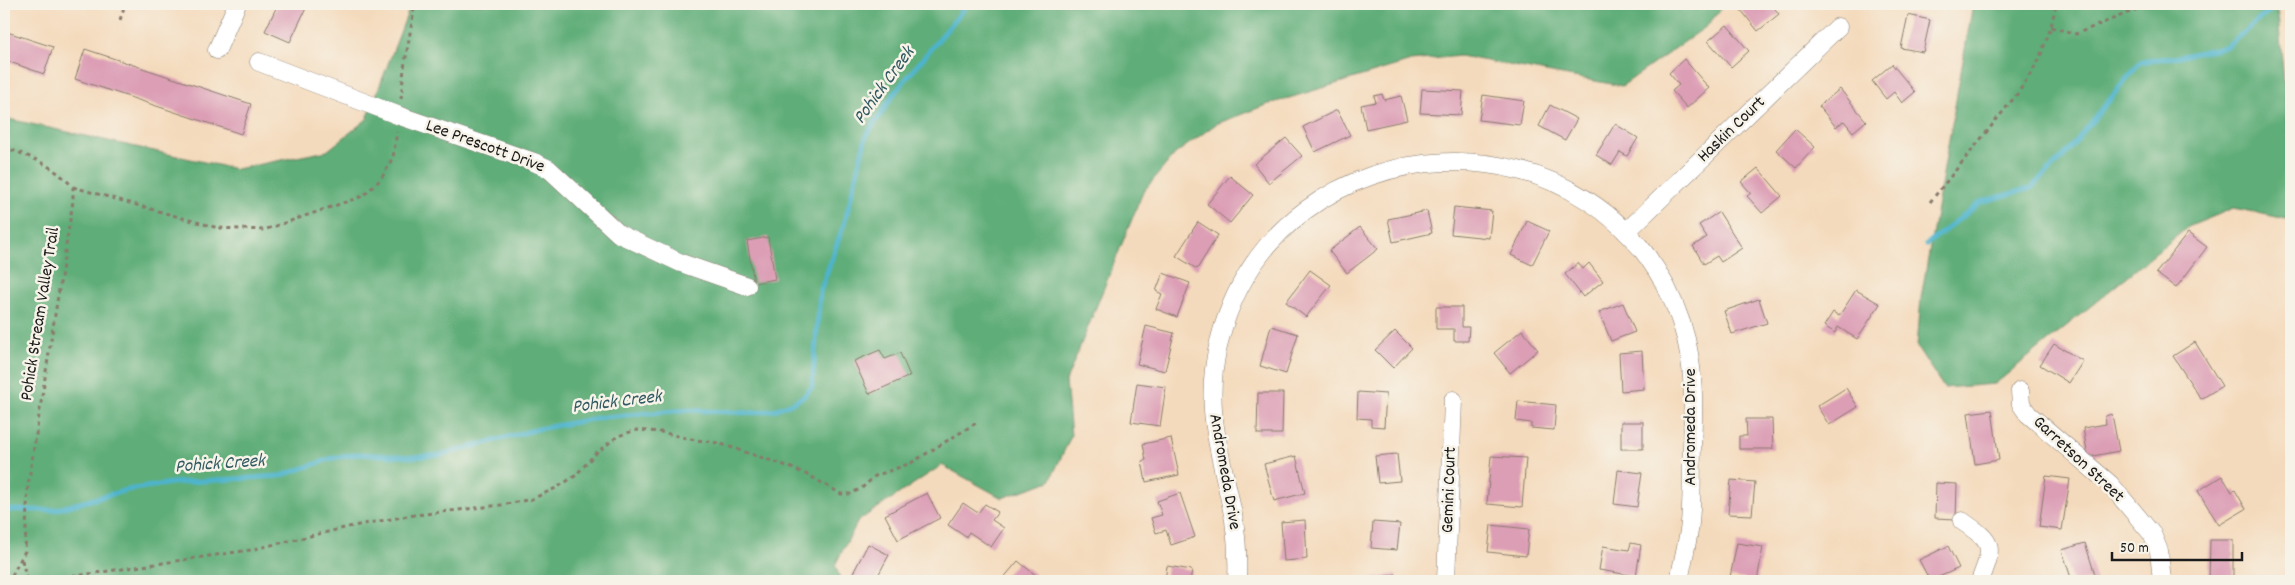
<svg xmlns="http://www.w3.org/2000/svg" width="2295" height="585" font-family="Dekko,sans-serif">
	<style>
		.forest { fill: #5fad78; stroke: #3e644a }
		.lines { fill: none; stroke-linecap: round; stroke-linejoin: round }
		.stream { stroke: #4db4cc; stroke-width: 5 }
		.building { fill: #dc9eb5 }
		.minor-casing { stroke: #887b6c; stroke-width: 19 }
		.path { stroke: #887b6c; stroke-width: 3; stroke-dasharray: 4 4; stroke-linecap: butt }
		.minor { stroke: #fff; stroke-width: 18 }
		.labels { text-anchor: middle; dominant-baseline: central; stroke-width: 5; stroke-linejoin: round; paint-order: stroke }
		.street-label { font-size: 18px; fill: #1c1c1c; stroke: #f7f3e8 }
		.water-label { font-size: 19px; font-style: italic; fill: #305962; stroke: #f7f3e8 }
	</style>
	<rect width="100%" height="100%" fill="#f7f3e8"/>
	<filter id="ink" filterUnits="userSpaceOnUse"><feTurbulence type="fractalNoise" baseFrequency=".02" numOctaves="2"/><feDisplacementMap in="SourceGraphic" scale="10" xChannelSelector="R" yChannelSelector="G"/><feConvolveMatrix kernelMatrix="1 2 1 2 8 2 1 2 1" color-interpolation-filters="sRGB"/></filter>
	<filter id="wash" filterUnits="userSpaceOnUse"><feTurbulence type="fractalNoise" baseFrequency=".0096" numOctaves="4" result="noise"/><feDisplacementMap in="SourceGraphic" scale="20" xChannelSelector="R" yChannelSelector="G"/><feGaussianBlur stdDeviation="1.12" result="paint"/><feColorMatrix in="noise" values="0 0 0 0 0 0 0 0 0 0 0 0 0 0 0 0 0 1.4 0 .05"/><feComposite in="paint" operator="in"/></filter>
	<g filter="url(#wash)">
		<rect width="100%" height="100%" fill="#f4dabc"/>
		<g class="forest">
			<path d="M411,4H1725L1707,26L1622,86L1460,56L1411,61L1266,105L1216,124L1175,154L1143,192L1066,381L1071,436L1050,481L1002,498L942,465L858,521L835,565L841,581H4V118L236,169L327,151L367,119Z"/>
			<path d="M1973,4H2277L2291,161V220L2234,208L2188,227L1995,384L1944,388L1917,347L1921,298Z"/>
		</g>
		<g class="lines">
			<g class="stream">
				<path d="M1927,244L1981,202L2031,188L2064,156L2140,62L2187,55L2227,46L2278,4"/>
				<path d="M4,512L10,510H54L127,490L172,483L280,476L333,458L358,454L413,457L441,455L538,429L604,417L687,410L751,413L774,410L792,403L804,396L812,387L820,292L845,221L866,136L896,91L968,4"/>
			</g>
		</g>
		<g id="blocks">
			<g class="building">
				<path d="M278,4H308L290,42L265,31Z"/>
				<path d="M1736,4H1771L1779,14L1758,31Z"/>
				<path d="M1908,15L1930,20L1923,52L1901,48Z"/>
				<path d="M1727,25L1749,51L1731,67L1708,41Z"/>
				<path d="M4,31L53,47L44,74L4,60Z"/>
				<path d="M85,49L251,104L241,134L75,79Z"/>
				<path d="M1684,59L1709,88L1687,108L1672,91L1679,85L1669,73Z"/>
				<path d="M1892,64L1915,92L1902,103L1894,92L1886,99L1872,81Z"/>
				<path d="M1422,89L1463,91L1461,115L1420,113Z"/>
				<path d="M1840,89L1866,121L1853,132L1844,121L1836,127L1819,106Z"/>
				<path d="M1382,94L1384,100L1401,96L1407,120L1366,129L1361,105L1376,102L1374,96Z"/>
				<path d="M1483,95L1524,101L1520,125L1479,120Z"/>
				<path d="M1550,105L1577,119L1565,140L1539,126Z"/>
				<path d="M1337,110L1350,135L1315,152L1303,127Z"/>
				<path d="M1615,124L1638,138L1627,156L1620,152L1612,165L1596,155Z"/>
				<path d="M1795,129L1815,147L1796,168L1776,150Z"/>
				<path d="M1286,138L1302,156L1269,183L1254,164Z"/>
				<path d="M1758,168L1782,196L1762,213L1747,196L1751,193L1741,182Z"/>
				<path d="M1230,176L1253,195L1230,223L1207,204Z"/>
				<path d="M1454,207L1492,211L1489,238L1451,234Z"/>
				<path d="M1427,211L1432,233L1393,242L1388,219Z"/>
				<path d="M1719,212L1742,248L1721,262L1717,256L1704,264L1693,246L1707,237L1699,225Z"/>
				<path d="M1527,221L1549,231L1532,265L1511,255Z"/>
				<path d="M1198,222L1218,235L1197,269L1176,256Z"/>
				<path d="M1360,227L1378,249L1347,273L1329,251Z"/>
				<path d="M2188,233L2207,247L2176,288L2156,273Z"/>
				<path d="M768,237L775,279L754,283L747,241Z"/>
				<path d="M1578,263L1583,269L1589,263L1603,281L1583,297L1565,274Z"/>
				<path d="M1310,270L1331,285L1306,317L1286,302Z"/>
				<path d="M1163,273L1190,283L1177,317L1156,309L1162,294L1156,291Z"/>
				<path d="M1856,290L1880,304L1857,339L1838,327L1835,333L1824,326L1833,312L1839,316Z"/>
				<path d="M1759,299L1767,323L1732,334L1724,311Z"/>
				<path d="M1623,303L1635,332L1611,341L1599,312Z"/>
				<path d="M1436,307H1462V327H1469L1468,341H1454V329H1436Z"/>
				<path d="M1146,326L1174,333L1165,371L1137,364Z"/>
				<path d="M1271,326L1298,334L1286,374L1260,366Z"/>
				<path d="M1522,330L1538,350L1510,373L1494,353Z"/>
				<path d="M1395,331L1412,348L1393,368L1375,350Z"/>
				<path d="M2195,342L2222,386L2201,399L2173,356Z"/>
				<path d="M2054,344L2083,361L2069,383L2040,365Z"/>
				<path d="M880,350L885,359L900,353L910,376L869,394L854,361Z"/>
				<path d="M1642,351L1644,389L1621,391L1619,353Z"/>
				<path d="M1137,383L1166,387L1160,426L1131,422Z"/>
				<path d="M1846,388L1858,407L1829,425L1817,406Z"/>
				<path d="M1358,392L1386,394L1384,427L1371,426V419L1357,418Z"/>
				<path d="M1258,393H1283L1282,434H1257Z"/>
				<path d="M1518,401L1556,405L1554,430L1531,428V423L1516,421Z"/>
				<path d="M1992,410L1999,460L1975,464L1968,413Z"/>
				<path d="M2112,414L2119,451L2088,457L2083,428L2106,424L2105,416Z"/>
				<path d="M1746,419H1772L1773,449H1739V436H1747Z"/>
				<rect x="1621" y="422" width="22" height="27"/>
				<path d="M1171,438L1179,475L1146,482L1142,461L1146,460L1143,444Z"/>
				<path d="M1397,454L1400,481L1378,483L1375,456Z"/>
				<path d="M1296,456L1305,493L1274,501L1264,464Z"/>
				<path d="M1491,456L1526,458L1522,507L1487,504Z"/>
				<path d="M1618,470L1642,473L1637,507L1614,504Z"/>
				<path d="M2046,476L2070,479L2062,530L2039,527Z"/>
				<path d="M2222,476L2232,492L2235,490L2246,509L2219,525L2198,491Z"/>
				<path d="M1731,480L1755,482L1752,515L1728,514Z"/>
				<path d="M1936,483L1957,484L1956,519L1935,518Z"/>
				<path d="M927,493L940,518L898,540L885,515Z"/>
				<path d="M1180,493L1195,537L1171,545L1166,530L1156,533L1151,518L1162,515L1157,501Z"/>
				<path d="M963,503L978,513L985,504L998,512L992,520L1004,528L991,547L969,532L966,537L948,525Z"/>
				<path d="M1305,520L1307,559L1284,561L1281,522Z"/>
				<path d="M1373,522L1400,524L1397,550L1371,548Z"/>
				<path d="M1491,525L1529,529L1526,556L1488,552Z"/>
				<path d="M2210,540H2233V581H2209Z"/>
				<path d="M1631,543L1641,545L1636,576L1599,570L1603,546L1629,550Z"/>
				<path d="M1737,543L1763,547L1757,581L1730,577Z"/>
				<path d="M2085,543L2097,581H2072L2062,550Z"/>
				<path d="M868,544L889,555L875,581H849Z"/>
				<path d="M1948,546L1959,568L1930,581L1919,560Z"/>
				<path d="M1018,561L1043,581H1001Z"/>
				<path d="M1167,566L1192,570L1190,581H1165Z"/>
				<path d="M1396,574L1397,581H1367V580Z"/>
			</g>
		</g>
	</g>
	<g filter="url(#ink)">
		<use href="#blocks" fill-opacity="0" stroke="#887b6c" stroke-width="1"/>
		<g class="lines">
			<defs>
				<g id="minor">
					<path d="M217,50L237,4"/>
					<path d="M259,62L400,116L534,162L549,169L619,234L681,263L747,286"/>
					<path d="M1626,232L1838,27"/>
					<path d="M2020,391L2021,404L2028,414L2110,484L2152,534L2159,551L2162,581"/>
					<path d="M1962,521C1994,543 1994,545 1980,581"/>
					<path d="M1237,581C1238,560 1237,540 1234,520C1222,454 1202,411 1219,342C1277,112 1607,98 1682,325C1695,365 1694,405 1692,447C1691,475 1693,504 1689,531C1686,548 1682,565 1679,581"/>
					<path d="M1446,581L1453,400"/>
				</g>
			</defs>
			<use href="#minor" class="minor-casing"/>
			<g class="path">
				<path d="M120,20L125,4"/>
				<path d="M2051,27L2076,34L2150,4"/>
				<path d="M401,99L404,68L415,4"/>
				<path d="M4,147C33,158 50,163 73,187V201L28,485L25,551L9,581"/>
				<path d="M73,187L218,228L264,230L363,196L381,179L393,157L397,132"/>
				<path d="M1930,202L2018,93L2038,62L2051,27L2056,4"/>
				<path d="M22,560L27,581"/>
				<path d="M41,581L250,550L353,526L407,516L501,505L532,499L556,488L575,476L596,453L618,436L636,430L661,432L690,439L718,443L787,466L810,476L841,494H850L862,488L875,476L911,463L976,423"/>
			</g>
			<use href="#minor" class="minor"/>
		</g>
	</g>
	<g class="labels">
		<g class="street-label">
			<text transform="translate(1732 130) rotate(-44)">Haskin Court</text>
			<text transform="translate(485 147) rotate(20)">Lee Prescott Drive</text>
			<text transform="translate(41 314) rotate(-81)">Pohick Stream Valley Trail</text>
			<text transform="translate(1691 427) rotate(-90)">Andromeda Drive</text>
			<text transform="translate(2078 460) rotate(43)">Garretson Street</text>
			<text transform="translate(1224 472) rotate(80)">Andromeda Drive</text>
			<text transform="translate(1450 490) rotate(-88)">Gemini Court</text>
		</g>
		<g class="water-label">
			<text transform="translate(885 86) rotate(-54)">Pohick Creek</text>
			<text transform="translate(617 403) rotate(-7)">Pohick Creek</text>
			<text transform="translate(220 465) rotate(-4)">Pohick Creek</text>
		</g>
	</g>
	<rect width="2295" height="585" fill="none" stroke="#f7f3e8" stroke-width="20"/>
	<path d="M2112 552v8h130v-8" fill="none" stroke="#1c1c1c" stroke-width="2.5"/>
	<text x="2120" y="552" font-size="15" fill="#1c1c1c" stroke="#f7f3e8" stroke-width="4" paint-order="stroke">50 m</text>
</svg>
